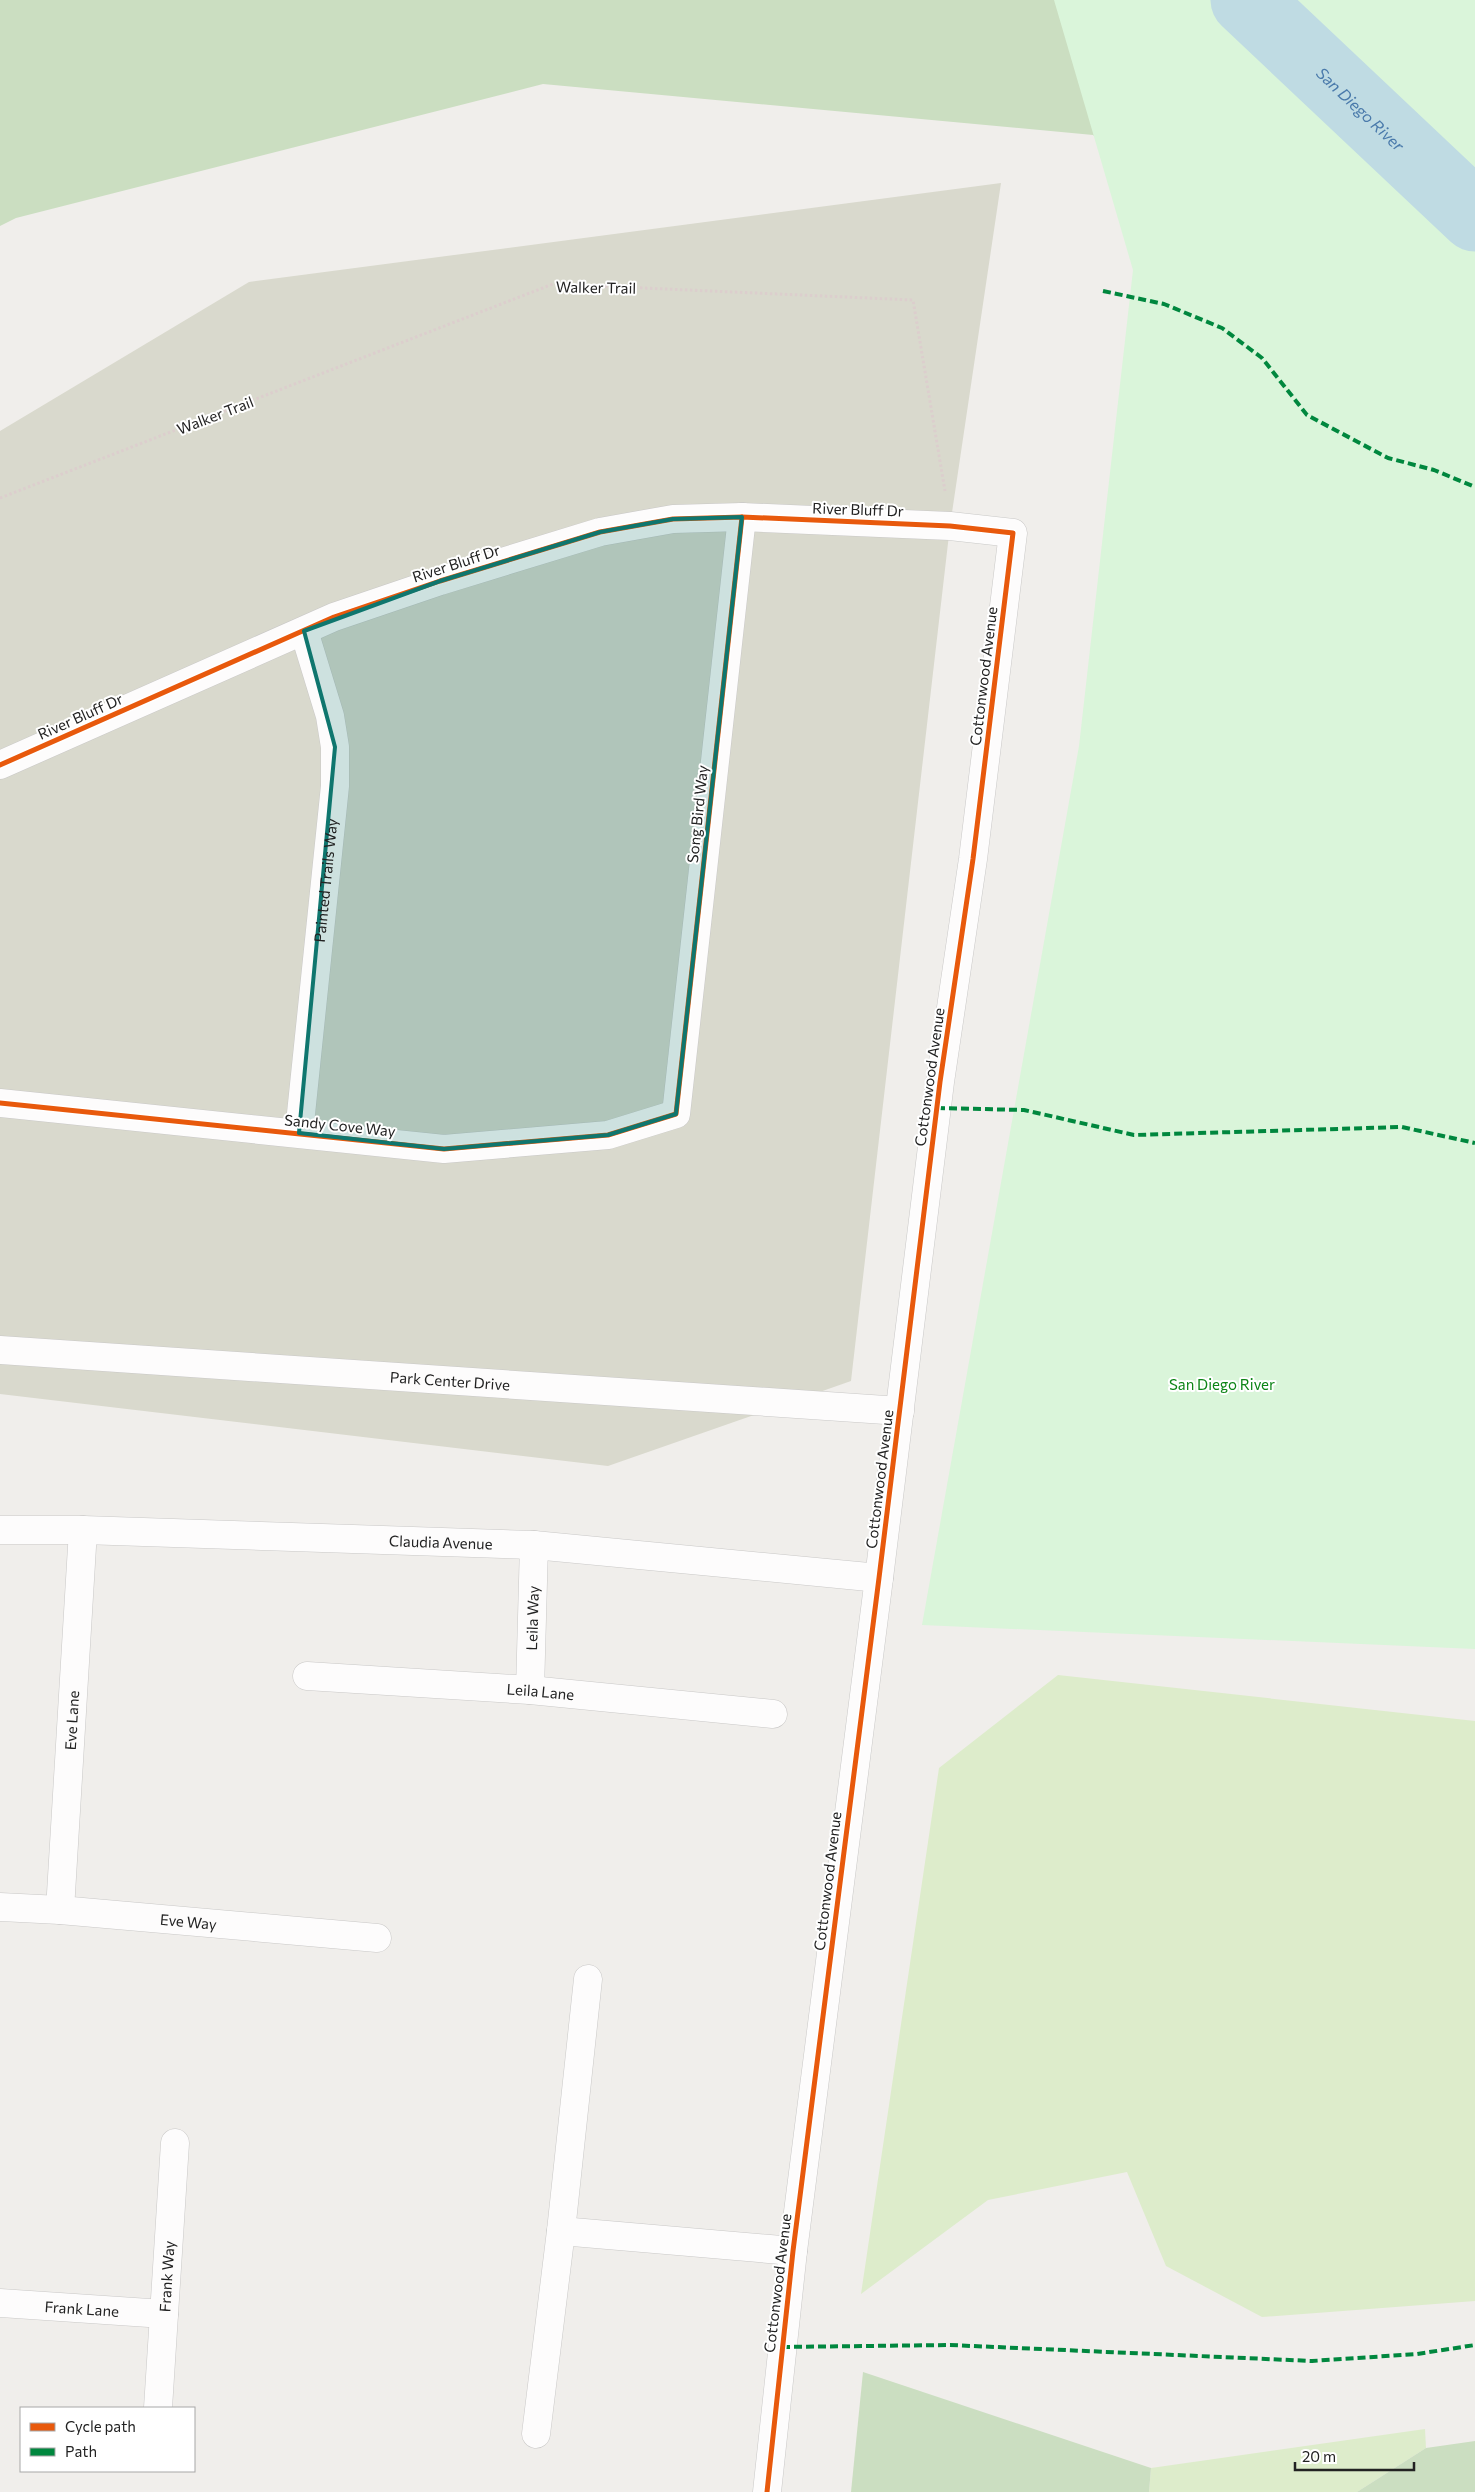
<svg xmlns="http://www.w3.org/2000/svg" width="1475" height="2492" font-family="Commissioner,sans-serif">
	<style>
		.construction { fill: #d9d9cd }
		.grass { fill: #ddeccb }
		.forest { fill: #cbdec1 }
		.park { fill: #daf5da }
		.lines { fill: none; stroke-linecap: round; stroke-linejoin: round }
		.river { stroke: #bfdbe3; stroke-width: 71 }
		.minor-casing { stroke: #c9c8c7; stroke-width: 29 }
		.path { stroke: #dccecd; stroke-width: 3; stroke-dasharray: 2.5 2.5; stroke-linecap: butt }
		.minor { stroke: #fdfcfc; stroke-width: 28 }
		.quiet { stroke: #00873e; stroke-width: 4; stroke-dasharray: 8 4; stroke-linecap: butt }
		.cycleway-casing { stroke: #fff; stroke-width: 8 }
		.cycleway { stroke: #e8590c; stroke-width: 5 }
		.marked { fill: #0f766e; fill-opacity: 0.2; stroke: #0f766e; stroke-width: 4; stroke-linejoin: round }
		.labels { text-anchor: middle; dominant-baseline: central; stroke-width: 4; stroke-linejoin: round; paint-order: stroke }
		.street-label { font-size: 15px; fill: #222; stroke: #fff }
		.park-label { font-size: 15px; fill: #0c8416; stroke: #fff }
		.water-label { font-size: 16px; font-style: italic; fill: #4a7aab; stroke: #fff }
	</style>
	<rect width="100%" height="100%" fill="#f0eeeb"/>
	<path class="construction" d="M1001,183L950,526L851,1381L608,1466L0,1394V431L249,282Z"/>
	<g class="grass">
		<path d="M1058,1675L1475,1721V2301L1262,2317L1166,2266L1127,2172L988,2200L861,2294L939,1768Z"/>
		<path d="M1425,2429L1426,2448L1357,2492H1149L1151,2468Z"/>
	</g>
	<g class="forest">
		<path d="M0,0H1475L1121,161L1093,135L543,84L16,218L0,226Z"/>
		<path d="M863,2372L1151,2468L1149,2492H851Z"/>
		<path d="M1475,2441V2492H1357L1426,2448Z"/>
	</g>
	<path class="park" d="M1054,0H1475V1649L922,1625L1079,746L1133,270Z"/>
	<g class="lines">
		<path class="river" id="s1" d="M1246,0L1475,216"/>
		<defs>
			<g id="minor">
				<path d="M0,765L334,617L440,581L600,532L673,519L742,517L950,526L1013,533L973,859L940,1082L879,1578L793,2251L767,2492"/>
				<path d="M0,1103L444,1149L608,1135L676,1114L742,517"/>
				<path id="s2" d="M299,1133L335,786V747L330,716L304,631"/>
				<path id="s3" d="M0,1350L900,1411"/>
				<path id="s4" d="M0,1530H83L534,1545L879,1578"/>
				<path id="s5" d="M307,1676L530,1690L773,1714"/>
				<path id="s6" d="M530,1690L534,1545"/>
				<path id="s7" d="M0,1907L60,1910L377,1938"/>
				<path id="s8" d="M60,1910L83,1530"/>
				<path d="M561,2231L588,1979"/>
				<path id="s9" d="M0,2303L164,2314"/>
				<path id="s10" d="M158,2408L175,2143"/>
				<path d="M536,2434L561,2231L793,2251"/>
			</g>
		</defs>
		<use href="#minor" class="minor-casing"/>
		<path class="path" d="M0,498L553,284L913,300L945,491"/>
		<use href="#minor" class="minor"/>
		<g class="quiet">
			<path d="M1103,291L1164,304L1222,328L1262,358L1307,415L1388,458L1434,470L1475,487"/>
			<path d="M937,1108L1024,1110L1134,1135L1402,1127L1475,1143"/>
			<path d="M782,2347L950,2345L1312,2361L1417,2354L1475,2345"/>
		</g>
		<defs>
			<g id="cycleway">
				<path d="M0,765L334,617L440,581L600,532L673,519L742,517L950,526L1013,533L973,859L940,1082L879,1578L793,2251L767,2492"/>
				<path d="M0,1103L444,1149L608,1135L676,1114L742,517"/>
			</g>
		</defs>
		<use href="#cycleway" class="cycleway-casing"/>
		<use href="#cycleway" class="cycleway"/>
	</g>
	<path class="marked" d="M742,517L676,1114L608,1135L444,1149L299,1133L335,747L304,631L440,581L600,532L673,519Z"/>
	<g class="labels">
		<g class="street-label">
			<text transform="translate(596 287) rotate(1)">Walker Trail</text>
			<text transform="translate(215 415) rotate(-21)">Walker Trail</text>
			<text transform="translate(858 509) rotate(2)">River Bluff Dr</text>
			<text transform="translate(456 563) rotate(-18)">River Bluff Dr</text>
			<text transform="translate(983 676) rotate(-83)">Cottonwood Avenue</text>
			<text transform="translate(80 716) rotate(-24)">River Bluff Dr</text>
			<text transform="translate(697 814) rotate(-84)">Song Bird Way</text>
			<text stroke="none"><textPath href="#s2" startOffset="254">Painted Trails Way</textPath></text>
			<text transform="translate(929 1077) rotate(-82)">Cottonwood Avenue</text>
			<text transform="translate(340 1125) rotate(6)">Sandy Cove Way</text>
			<text stroke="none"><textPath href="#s3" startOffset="451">Park Center Drive</textPath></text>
			<text transform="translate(879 1479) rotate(-83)">Cottonwood Avenue</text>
			<text stroke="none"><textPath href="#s4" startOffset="441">Claudia Avenue</textPath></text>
			<text stroke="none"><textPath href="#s6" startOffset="72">Leila Way</textPath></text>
			<text stroke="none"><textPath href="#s5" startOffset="234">Leila Lane</textPath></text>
			<text stroke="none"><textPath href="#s8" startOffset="190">Eve Lane</textPath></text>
			<text transform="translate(827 1881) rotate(-83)">Cottonwood Avenue</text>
			<text stroke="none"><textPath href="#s7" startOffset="189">Eve Way</textPath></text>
			<text stroke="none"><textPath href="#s10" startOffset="132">Frank Way</textPath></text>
			<text transform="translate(777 2283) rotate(-83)">Cottonwood Avenue</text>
			<text stroke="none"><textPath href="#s9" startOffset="82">Frank Lane</textPath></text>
		</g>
		<g class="park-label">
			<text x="1222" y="1384">San Diego River</text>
		</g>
		<g class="water-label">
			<text stroke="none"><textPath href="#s1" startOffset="158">San Diego River</textPath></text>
		</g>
	</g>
	<rect x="20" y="2407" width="175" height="65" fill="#ffffff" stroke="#a7a7a7"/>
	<rect x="30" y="2423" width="25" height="8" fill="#e8590c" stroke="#a7a7a7"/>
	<text x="65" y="2432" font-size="15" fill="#222222">Cycle path</text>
	<rect x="30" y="2448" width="25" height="8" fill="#00873e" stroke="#a7a7a7"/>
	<text x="65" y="2457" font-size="15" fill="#222222">Path</text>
	<path d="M1295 2462v8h119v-8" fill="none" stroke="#222222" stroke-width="2.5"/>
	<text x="1302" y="2462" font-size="15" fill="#222222" stroke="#ffffff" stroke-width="4" paint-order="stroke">20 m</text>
</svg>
